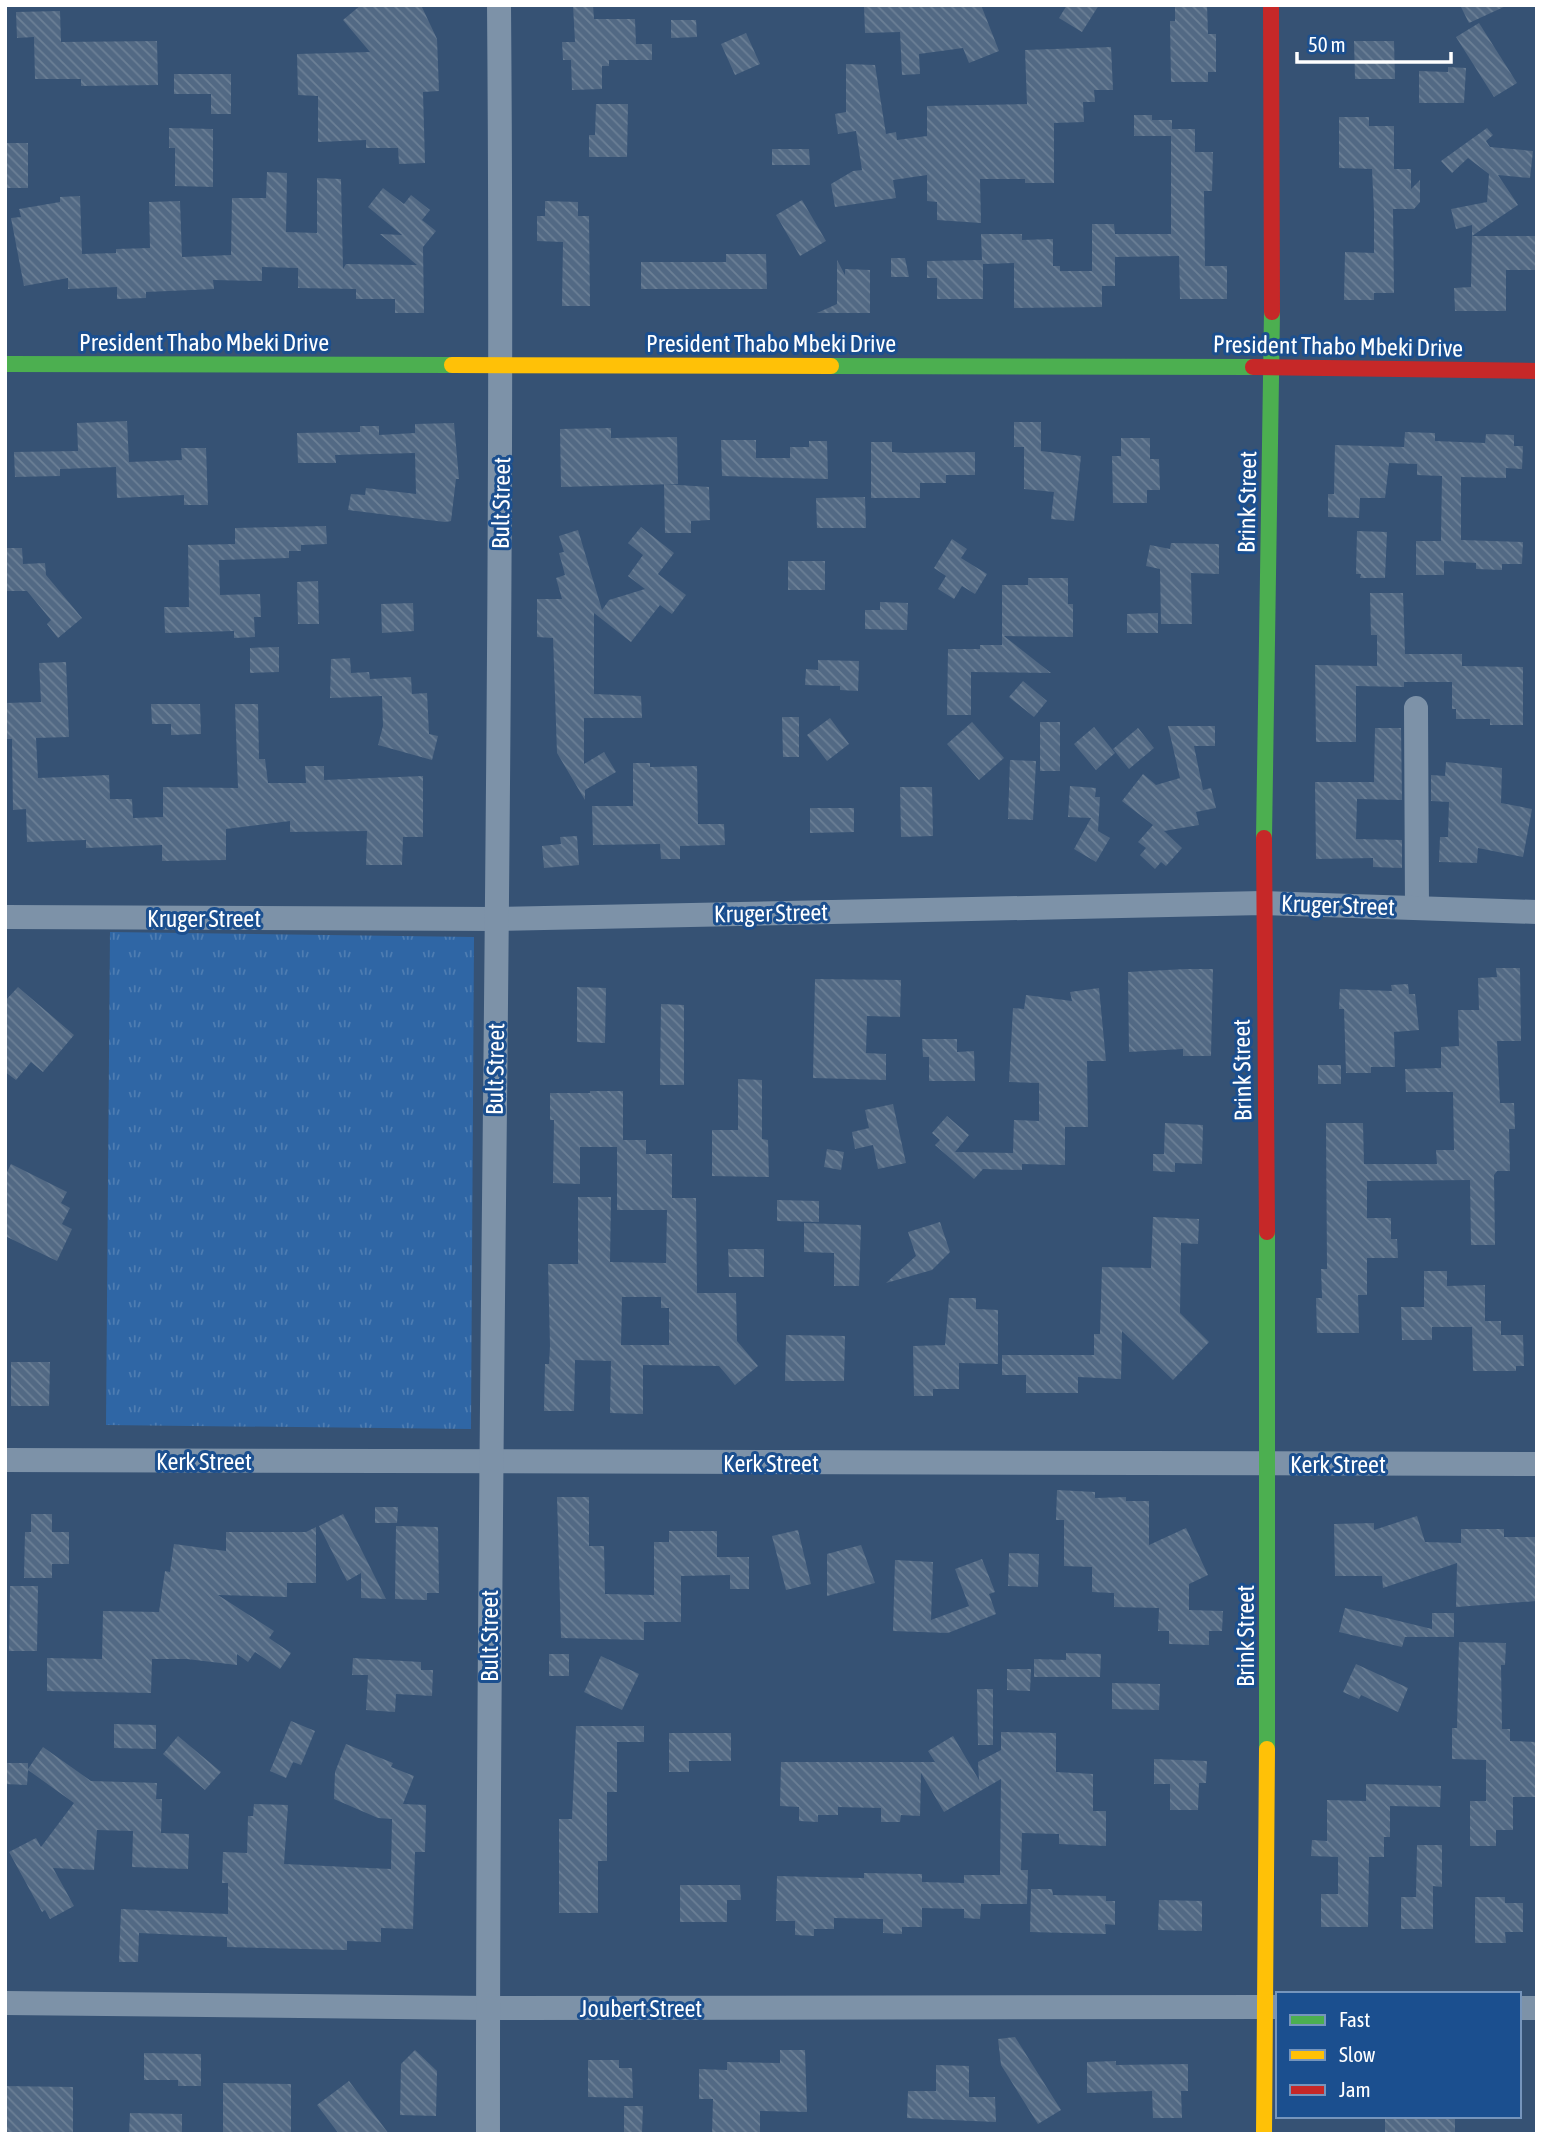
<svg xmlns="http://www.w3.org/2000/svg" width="1542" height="2139" font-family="'Asap Condensed',sans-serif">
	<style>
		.park { fill: url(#park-tufts) }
		.building { fill: url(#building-back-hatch); fill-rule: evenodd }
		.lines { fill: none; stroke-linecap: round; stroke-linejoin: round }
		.street { stroke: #7d92a8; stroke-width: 24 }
		.fast { stroke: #4caf50; stroke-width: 16 }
		.slow { stroke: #ffc107; stroke-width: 16 }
		.jam { stroke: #c62828; stroke-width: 16 }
		.labels { text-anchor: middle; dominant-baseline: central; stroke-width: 6; stroke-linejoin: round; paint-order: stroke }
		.street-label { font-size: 24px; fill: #fff; stroke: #1b4f8f }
	</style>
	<defs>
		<pattern id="park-tufts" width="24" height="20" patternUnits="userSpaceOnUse" patternTransform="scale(1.75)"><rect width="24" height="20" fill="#2f66a5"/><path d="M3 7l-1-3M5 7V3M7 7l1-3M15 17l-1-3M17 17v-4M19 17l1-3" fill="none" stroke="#4e7db2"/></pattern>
		<pattern id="building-back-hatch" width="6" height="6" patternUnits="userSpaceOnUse" patternTransform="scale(1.75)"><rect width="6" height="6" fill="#526984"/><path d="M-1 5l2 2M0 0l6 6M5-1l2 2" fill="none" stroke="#6c8096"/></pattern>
	</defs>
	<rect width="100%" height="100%" fill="#365274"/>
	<path class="park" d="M110,932L474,937L471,1429L106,1425Z"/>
	<g class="building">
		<path d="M361,5H421L437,39L439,91L423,92L425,163L399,164L398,148H366V140L318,142V96L298,95L297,54L370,52L343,20Z"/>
		<path d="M573,5H593L594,19H635L636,44H652V60H609V66H602V89L572,90L571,60H563L562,42H575Z"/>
		<path d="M864,5H981L999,51L969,63L963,48L919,54L920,74L902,75L900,32L865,33Z"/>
		<path d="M1067,5H1099L1082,32L1059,18Z"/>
		<path d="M1175,5H1207L1208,34H1216V72H1208V82H1171L1170,21H1175Z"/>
		<path d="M1460,5H1508L1469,23Z"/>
		<path d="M60,11L61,42L157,41L158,85L81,86V79H35L34,37L17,38L16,12Z"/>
		<path d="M671,20H696L697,37L671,38Z"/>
		<path d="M1479,23L1517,83L1494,97L1456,37Z"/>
		<path d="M746,33L760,64L735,75L721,44Z"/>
		<path d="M1354,41H1394L1395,79H1355Z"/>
		<path d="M1111,47L1113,90H1094L1095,102H1083L1084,122L1054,123V183H1025V179H980L981,223L937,220V202L927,201V175L893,180L896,198L835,207L831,184L853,171L862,170L856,131L838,134L835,114L846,112V64L875,65L886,134L896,132L897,140L927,136V106L1027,104L1025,50Z"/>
		<path d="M1448,67L1466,68L1464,103H1419V71L1448,72Z"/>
		<path d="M174,74H231V114H211V94H174Z"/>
		<path d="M596,104H628L627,157H589V135H595Z"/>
		<path d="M1134,115H1152V120H1172V129H1195V152H1213L1212,191H1204L1205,266H1227V299H1180L1179,256L1115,257V286H1102V307L1014,308V263L983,264V299H937V278H927V261L982,260L981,234H1022V240L1053,239V266H1060V271H1092V224H1114L1115,234H1171V136H1134Z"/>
		<path d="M1339,117H1369V126H1394V169H1411V189L1420,180V202L1414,209H1393L1394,293H1374V300H1344L1345,252L1374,253V212L1372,169L1339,168Z"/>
		<path d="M169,128L213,129V187L175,186V148H169Z"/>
		<path d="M1487,128L1493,135L1486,141L1490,147L1533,151L1530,178L1498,175L1518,205L1472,236V225L1456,229L1451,209L1487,202L1489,174L1468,158L1452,173L1441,161Z"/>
		<rect x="5" y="143" width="23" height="45"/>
		<path d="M772,149H809L810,165H772Z"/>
		<path d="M267,172L287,173L286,232L317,233V178L341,179L343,269L346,264L417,265L380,234L402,235L368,207L383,188L404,204L411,195L430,210L422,220L436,231L423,247L424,313H395V299H356V289L298,288V268L262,267V281L213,280L214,289L146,292V298L117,299V287L68,289V278L24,286L11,218L21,217L19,209L60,202V197L80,196L82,254L116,253V249L150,248L149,202L180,201L182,257L231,255L232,198H266Z"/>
		<path d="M802,200L826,241L800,256L776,215Z"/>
		<path d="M545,201L578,202V216H589L590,306H562L563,242L537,241V216H545Z"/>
		<path d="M1472,236H1537V270H1506V311H1455L1454,288L1471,287Z"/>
		<path d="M726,254H766L767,289H641V262H726Z"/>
		<path d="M891,258H905L909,277H891Z"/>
		<path d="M837,260L845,275V269L870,270V313H817L837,304Z"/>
		<path d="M127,421L129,462L182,460L181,448H206L208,505H184V495L117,498L116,467L60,469V476L15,477L14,452L78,451L77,423Z"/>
		<path d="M1014,422H1041V451L1081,456L1074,521L1051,519L1054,492L1024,489V447H1014Z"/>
		<path d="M454,423L459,479H456L451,521L445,522L348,510L351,494L365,495L366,488L416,494L415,453L335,455L336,463H298L297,433L360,432V426H379V435L415,433V424Z"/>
		<path d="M611,428V438L677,437L678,484L561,487L560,429Z"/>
		<path d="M1405,432L1435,433V441L1485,443L1486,434L1514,435V446H1523L1522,469L1506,468V478L1461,477V540L1523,542L1522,564H1502V570L1476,569V563L1444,561V575H1416V541H1441L1442,476L1417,475V464L1389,463L1385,498H1360L1359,518L1328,517V494H1334L1335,445L1404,447Z"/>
		<path d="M1121,438H1150V459H1159L1160,490H1147V503H1113L1112,456H1121Z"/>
		<path d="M721,440H756V458H790V447H809V441H827L828,479L722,476Z"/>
		<path d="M871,442H892V452L905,453L975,452V475H946V483H920V498H871Z"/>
		<path d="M664,484L709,487L710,520L691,521V533H665Z"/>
		<path d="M865,497L866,528H817L816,498Z"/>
		<path d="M326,526L327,544L301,545V551H289V558L219,560L220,595L260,594L261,617H254L255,637L234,638V631L165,633L164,607H189L188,545L235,544V528Z"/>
		<path d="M641,527L674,553L658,574L686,595L672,614L660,605L631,642L594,613V694L641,696L642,718H584V764L604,752L616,772L585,790V800L557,753L553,638L537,637V599H562L556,578L565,575L559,553L564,552L559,536L578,530L602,610L609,600L645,589L628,576L643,555L628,543Z"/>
		<path d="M1357,531L1387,532L1385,578H1360L1361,574H1356Z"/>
		<path d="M952,539L967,549L961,558L987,574L975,594L962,586L954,599L938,589L946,576L934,568Z"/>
		<path d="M1171,543L1219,544V574L1191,573L1192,624H1161L1160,569L1146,566L1150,545L1170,549Z"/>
		<path d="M5,548H22L23,564L45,563L46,575L82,618L58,638L47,624L51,620L27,591H6Z"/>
		<rect x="788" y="561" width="37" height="29"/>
		<path d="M1028,578H1068V604H1073V637L1004,636L1051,673L971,672V715H947L948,649H980V645H1002V585H1028Z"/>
		<path d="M318,581L319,624H298L297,582Z"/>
		<path d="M1370,593H1403L1405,654H1462V666L1523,667V725H1490V719H1456V709H1452V682H1404V687L1356,686V742H1316L1315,665L1377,666V635H1371Z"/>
		<path d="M880,602L908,603L907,630L865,629V610H880Z"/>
		<path d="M413,603L414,631L382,633L381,604Z"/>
		<path d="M1158,613V633H1127V614Z"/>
		<path d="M279,647V672L250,673V648Z"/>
		<path d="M350,658L351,673L369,672L370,679L411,677L412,694L427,693L429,734L438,736L432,760L378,745L383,726L382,696L330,698L331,659Z"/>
		<path d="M818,660L859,661L858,691L840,690V686L805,685L806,669L818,670Z"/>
		<path d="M66,662L69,737L36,738L38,778L109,775L110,799H132L133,818L163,817V787L238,788L235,704H258L259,759H265L268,783H306L305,766H324V780L423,776V837H403L402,865H366L367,831L290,832V821L226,829V860L162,861V845L86,848V840L27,842L26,809L13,810L12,739H5V703L41,702L39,663Z"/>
		<path d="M1023,681L1047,701L1034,717L1009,697Z"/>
		<path d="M151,704H200L201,734L171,735V724H152Z"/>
		<path d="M782,717H799V757H783Z"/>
		<path d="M830,718L849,744L827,761L807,735Z"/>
		<path d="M972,722L1004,758L979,780L947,744Z"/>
		<rect x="1040" y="722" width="20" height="49"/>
		<path d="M1168,726H1215V746H1194L1203,790L1211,788L1216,808L1196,812L1199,825L1164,831L1182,848L1166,866L1161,862L1155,869L1140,855L1146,848L1138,842L1153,825L1122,801L1143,774L1156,785L1180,778Z"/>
		<path d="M1094,727L1115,753L1096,770L1074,744Z"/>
		<path d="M1138,728L1154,748L1129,769L1113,749Z"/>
		<path d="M1375,728H1401L1402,800L1357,799L1356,839L1402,840V868L1373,867V858L1316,859L1315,782H1374Z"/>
		<path d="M1010,760L1036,761L1033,820L1008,819Z"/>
		<path d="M1446,762L1502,768L1501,803L1532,809L1523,857L1478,848L1477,863L1439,862L1440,837H1448L1449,802L1431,801V775L1445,776Z"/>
		<path d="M633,763H650V767L697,766L698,824H724L725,845L680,846V859H661L660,844L593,845L592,806H633Z"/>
		<path d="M1070,786L1096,788L1095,797H1100L1098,831L1110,838L1096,862L1074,849L1091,818L1068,817Z"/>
		<path d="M900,787H932L933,836L901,837Z"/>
		<path d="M810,808H854V832L810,833Z"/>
		<path d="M577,836L579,865L544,868L542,846L561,844L560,837Z"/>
		<path d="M1496,968H1520L1521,1041H1497L1500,1103H1514L1515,1129H1509L1510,1171H1497L1494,1175L1495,1245H1471L1470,1180L1367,1181V1218H1391V1239H1397L1398,1258H1367V1295H1358L1359,1333H1317L1316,1298H1322L1321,1269H1327L1326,1123H1363L1364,1164H1437L1436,1150H1454L1453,1092H1406L1405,1069L1441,1068V1047L1459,1046L1458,1010H1479L1478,978L1497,977Z"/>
		<path d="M1186,969H1213L1211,1056H1183V1049L1129,1052L1128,972Z"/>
		<path d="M815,979L901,980L900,1017L867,1016L866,1053L886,1054V1080L813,1078Z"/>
		<path d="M1408,984L1409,994H1415L1419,1030L1394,1032L1395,1067H1371V1073H1346L1344,1009H1339L1340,989L1392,991L1391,985Z"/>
		<path d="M18,987L74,1035L43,1072L31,1062L16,1080L5,1072V1001Z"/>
		<path d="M577,987L606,988L605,1043L577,1042Z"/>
		<path d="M1099,988L1106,1061H1087L1088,1127H1065V1165L1022,1164V1170L983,1169L974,1179L935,1145L940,1140L932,1133L947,1116L969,1135L955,1152L1013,1153L1014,1120L1039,1121V1083L1009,1082L1013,1008L1024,1009L1026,995L1072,1001L1070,992Z"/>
		<path d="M661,1004L684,1005V1085H660Z"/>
		<path d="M922,1039H957V1052L974,1051L975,1081H929V1057H923Z"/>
		<rect x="1318" y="1065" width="23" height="19"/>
		<path d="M738,1079L762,1080V1139L768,1140L769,1177L712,1176V1130H738Z"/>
		<path d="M590,1091H623V1140H646V1154H672V1198H696L697,1293H736L737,1341L758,1366L735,1385L719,1366L643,1365V1414L610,1413L611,1361L575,1360L574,1411H544L545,1364H549L550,1346L548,1264H578V1197H611L610,1262L666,1263L667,1210H617V1147H580V1184L553,1183L554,1120H550V1093H590ZM622,1297H661V1308H669V1345H621Z"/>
		<path d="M893,1104L906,1163L878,1169L873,1145L855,1149L852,1132L869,1128L865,1110Z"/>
		<path d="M1165,1123L1203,1125L1202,1164L1175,1163V1172L1153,1171V1154H1164Z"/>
		<path d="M827,1149L844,1152L841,1170L824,1167Z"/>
		<path d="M11,1164L67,1192L61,1203L70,1208L62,1224L72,1229L57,1261L5,1236V1176Z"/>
		<path d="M777,1200L819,1201V1222L777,1221Z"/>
		<path d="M1153,1217L1199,1219L1198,1244L1181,1243L1180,1313L1209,1342L1173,1380L1122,1331L1121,1379L1078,1377V1393H1026V1375H1002V1355H1094V1334H1100L1102,1267L1151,1268Z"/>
		<path d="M940,1222L950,1252L932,1270L886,1283L916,1256L908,1232Z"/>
		<path d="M804,1223L861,1225L859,1286H834V1253L804,1252Z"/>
		<path d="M728,1249H764V1277H729Z"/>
		<path d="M1424,1271H1447V1286L1485,1285V1321H1501V1335H1523L1524,1366H1516V1371H1473L1472,1327H1432V1340H1402L1401,1307H1424Z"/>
		<path d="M949,1298H976V1309L998,1310V1364L959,1363V1389H933V1396H914L913,1346L945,1345Z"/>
		<path d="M786,1335L845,1336L844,1381H785Z"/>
		<path d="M11,1362H50L49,1406H11Z"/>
		<path d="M1057,1490L1095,1492V1498L1126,1497V1501H1149V1545L1186,1528L1208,1575L1189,1584V1610L1223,1611L1222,1631H1209V1645L1169,1644V1631H1158L1159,1608L1114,1607V1593L1092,1592V1567L1064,1566V1520H1056Z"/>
		<path d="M557,1497H589V1546H604L605,1594L654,1595V1542H669V1531H717V1557H749V1589H730V1575L681,1576V1622H644V1640L561,1638Z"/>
		<path d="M375,1507H398L397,1523H375Z"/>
		<path d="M31,1514H52V1532H69V1564H52V1578H24L25,1532H31Z"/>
		<path d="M343,1514L362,1551L386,1599L361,1598V1573L347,1581L319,1526Z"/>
		<path d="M1417,1516L1425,1542L1461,1543V1529H1504V1537H1537V1601L1456,1607L1457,1563L1383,1588L1382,1576H1335L1334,1524L1374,1523V1530Z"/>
		<path d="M396,1526L438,1527L439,1593H427V1600L395,1599Z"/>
		<path d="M316,1527V1583H287V1597L218,1595L274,1631L269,1638L291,1653L280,1669L255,1652L248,1662L237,1654V1665L187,1659H152L151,1693L47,1691V1658L102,1659L103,1611L159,1612L165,1571L170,1572L174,1544L226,1551V1532H306Z"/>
		<path d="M798,1530L811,1584L786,1590L772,1536Z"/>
		<path d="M861,1545L875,1583L827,1596V1554Z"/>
		<path d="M1009,1553L1039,1554L1038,1587L1008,1586Z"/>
		<path d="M982,1559L995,1592L989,1594L996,1614L948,1633L893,1631L895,1560L933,1562L931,1620L969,1606L955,1569Z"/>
		<path d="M10,1586H38L37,1651H9Z"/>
		<path d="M1345,1608L1432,1629V1613H1454V1637H1405L1402,1647L1339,1632Z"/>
		<path d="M1459,1642L1506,1643L1505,1665H1501L1502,1729H1510V1741L1537,1742V1797H1513V1830H1496V1846H1470V1801H1486V1760L1452,1759V1728H1457Z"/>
		<path d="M1066,1653L1101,1654L1100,1677H1034V1659L1066,1660Z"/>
		<rect x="549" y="1654" width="20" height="22"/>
		<path d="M601,1656L639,1674L622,1710L584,1692Z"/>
		<path d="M353,1658L421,1662V1670H433L432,1696L396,1694L395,1712L366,1710L368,1675H352Z"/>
		<path d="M1356,1664L1408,1688L1398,1712L1361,1695L1359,1699L1343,1692Z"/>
		<path d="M1007,1669H1031L1030,1691L1007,1690Z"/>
		<path d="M1112,1683L1160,1684L1159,1710L1112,1709Z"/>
		<path d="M977,1689H993V1745H978Z"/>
		<path d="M291,1721L315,1731L301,1765L293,1762L286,1778L270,1771Z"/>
		<path d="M114,1724L156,1725V1749L114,1748Z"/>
		<path d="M576,1726H644V1742H617V1792H607V1861H598V1913H559V1819H572Z"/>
		<path d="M1001,1732L1056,1733V1772L1093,1774V1811H1106V1846L1059,1844V1834L1022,1833L1021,1870H1028L1027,1904H981L980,1919L964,1918V1909L922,1908V1927H902V1934L883,1933V1919L834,1918V1929H814V1936L795,1935V1921H776L777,1876L864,1878V1873L922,1874V1882L964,1883V1875H1000L1001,1779L944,1812L921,1773L920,1816L901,1815L900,1822H881V1808L838,1807V1815H818V1822L799,1821V1807L780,1806L781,1762H935L928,1751L953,1736L979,1780L978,1762L1001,1750Z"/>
		<path d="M669,1733H731V1761H689V1772H669Z"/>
		<path d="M178,1736L221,1772L205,1790L163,1754Z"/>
		<path d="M346,1744L393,1763L391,1767L414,1776L403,1804L426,1805L425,1852H415L413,1929L381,1928V1942L347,1941V1950L227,1947V1937L139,1933L138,1962H119L121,1909L228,1914V1883H222L223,1852L247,1853L248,1816H253L254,1804L288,1805L284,1864L391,1869L392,1819L378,1818L334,1799L335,1772Z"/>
		<path d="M43,1747L91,1781L157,1783L156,1799H162L161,1833L189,1834L188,1869L132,1867L133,1831L97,1830L94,1870L53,1868L74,1906L50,1919L45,1910L42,1912L9,1852L36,1838L41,1847L74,1803L28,1770L27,1785L5,1784V1763H28V1769Z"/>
		<path d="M1154,1759L1207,1761L1206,1783H1199L1198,1810H1170V1784H1154Z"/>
		<path d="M1366,1784L1441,1786L1440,1807L1390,1806V1837H1384V1857H1369L1368,1927H1321V1894H1338V1857L1311,1856L1312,1840L1327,1841V1800L1366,1801Z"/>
		<path d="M1417,1845H1442V1887L1433,1886V1929H1401V1897H1416Z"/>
		<path d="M680,1885H740L741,1900H727V1922H680Z"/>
		<path d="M1031,1889H1052L1053,1895L1106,1896V1901H1115V1925L1105,1924L1106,1934L1030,1932Z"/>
		<path d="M1475,1897H1505V1903H1523V1932H1505L1506,1943H1475Z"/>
		<path d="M1159,1900L1202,1901V1931L1158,1930Z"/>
		<path d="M1015,2037L1061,2110L1038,2124L1001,2065L998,2039Z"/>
		<path d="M415,2050L437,2071L436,2116L400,2115L401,2064Z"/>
		<path d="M780,2050H805L807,2112L760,2111V2134H712L713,2099H699V2069L727,2070V2062L780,2063Z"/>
		<path d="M144,2053L201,2054V2086H178V2080H144Z"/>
		<path d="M588,2060H619V2068H632L633,2098L588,2097Z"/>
		<path d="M1116,2061V2065L1188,2064V2091H1181L1182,2118H1153L1152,2091L1087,2093V2062Z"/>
		<path d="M936,2065L969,2066V2097H995L996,2122L907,2118L908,2091H936Z"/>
		<path d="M349,2081L364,2101L389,2134H339L317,2105Z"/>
		<path d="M223,2083L291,2084V2134H223Z"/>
		<path d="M5,2086L73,2087V2134H5Z"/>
		<path d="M624,2106H643L642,2133H624Z"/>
		<path d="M130,2113L182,2114V2134H129Z"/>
		<rect x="1385" y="2116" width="70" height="18"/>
	</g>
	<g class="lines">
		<g class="street">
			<path d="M1416,708L1417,908"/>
			<path d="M5,917L497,919L1263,903L1537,912"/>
			<path d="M5,1460L1537,1464"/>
			<path d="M5,2003L488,2008L1278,2007"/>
			<path d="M1519,2008H1537"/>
			<path d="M488,2134C487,1424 505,715 499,5"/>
		</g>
		<g class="fast">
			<path d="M5,364L452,365"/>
			<path d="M831,366L1253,367"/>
			<path d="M1264,838L1272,312"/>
			<path d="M1267,1232V1749"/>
		</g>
		<g class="slow">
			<path d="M452,365L831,366"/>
			<path d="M1264,2134L1267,1749"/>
		</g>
		<g class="jam">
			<path d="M1271,5L1272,312"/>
			<path d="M1253,367L1537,371"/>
			<path d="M1264,838L1267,1232"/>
		</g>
	</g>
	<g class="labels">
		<g class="street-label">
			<text x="204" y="342">President Thabo Mbeki Drive</text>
			<text x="771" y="343">President Thabo Mbeki Drive</text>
			<text transform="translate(1338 346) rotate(1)">President Thabo Mbeki Drive</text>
			<text transform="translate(1247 502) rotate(-89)">Brink Street</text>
			<text transform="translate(501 503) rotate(-89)">Bult Street</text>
			<text transform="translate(1338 905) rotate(2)">Kruger Street</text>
			<text transform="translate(771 913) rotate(-1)">Kruger Street</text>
			<text x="204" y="918">Kruger Street</text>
			<text transform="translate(495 1069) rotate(-89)">Bult Street</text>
			<text transform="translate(1242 1070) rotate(-91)">Brink Street</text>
			<text x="204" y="1461">Kerk Street</text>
			<text x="771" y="1463">Kerk Street</text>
			<text x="1338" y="1464">Kerk Street</text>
			<text transform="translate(489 1636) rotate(-90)">Bult Street</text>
			<text transform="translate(1245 1636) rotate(-90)">Brink Street</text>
			<text x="641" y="2008">Joubert Street</text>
		</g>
	</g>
	<rect width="1542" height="2139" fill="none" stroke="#ffffff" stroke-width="14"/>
	<rect x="1276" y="1992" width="245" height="126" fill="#1b4f8f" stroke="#7695bc" stroke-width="2"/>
	<rect x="1290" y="2015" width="35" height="10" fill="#4caf50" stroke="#7695bc" stroke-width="2"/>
	<text x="1339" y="2027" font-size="21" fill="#ffffff">Fast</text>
	<rect x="1290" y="2050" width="35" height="10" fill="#ffc107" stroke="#7695bc" stroke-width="2"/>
	<text x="1339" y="2062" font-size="21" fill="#ffffff">Slow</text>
	<rect x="1290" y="2085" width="35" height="10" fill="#c62828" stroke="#7695bc" stroke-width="2"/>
	<text x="1339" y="2097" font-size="21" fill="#ffffff">Jam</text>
	<path d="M1297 52v10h154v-10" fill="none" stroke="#ffffff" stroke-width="3.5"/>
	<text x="1308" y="52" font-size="21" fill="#ffffff" stroke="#1b4f8f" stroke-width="5" paint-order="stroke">50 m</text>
</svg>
